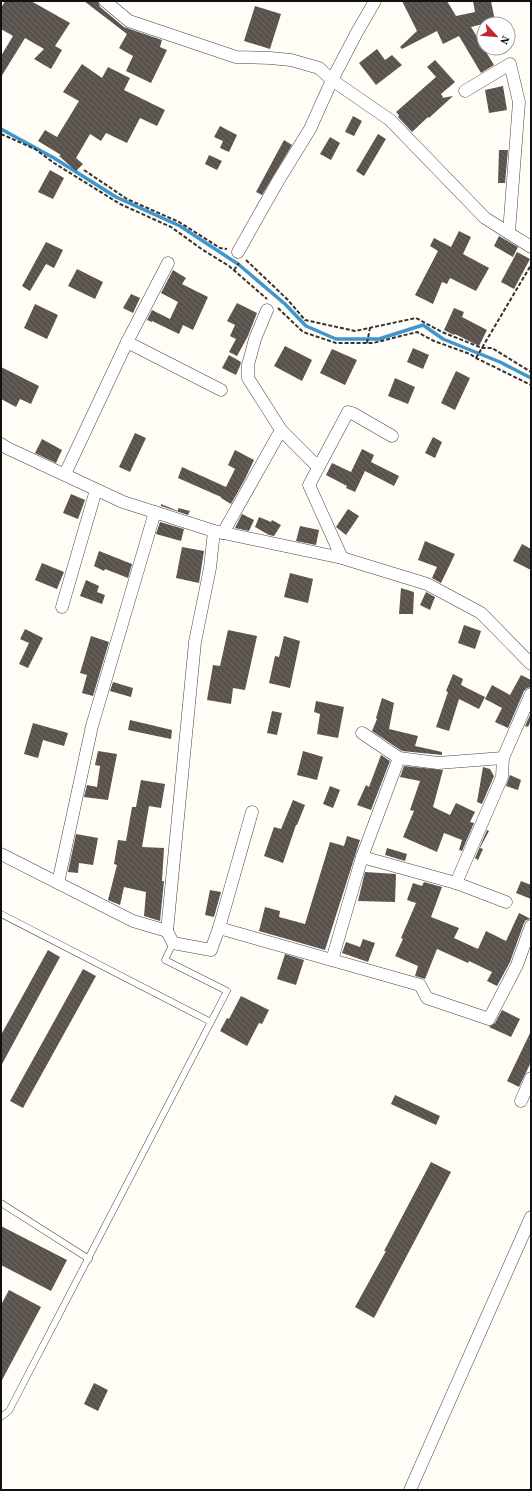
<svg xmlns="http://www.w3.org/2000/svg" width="532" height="1491" font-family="'Source Serif 4',serif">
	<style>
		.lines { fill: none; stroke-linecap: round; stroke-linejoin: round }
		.stream { stroke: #3f96cf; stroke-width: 3.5 }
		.building { fill: url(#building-back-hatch) }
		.service-casing { stroke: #444; stroke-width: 7 }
		.minor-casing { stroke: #444; stroke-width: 13 }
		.path { stroke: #333; stroke-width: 2; stroke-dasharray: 4 2; stroke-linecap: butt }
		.service { stroke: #fff; stroke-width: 6 }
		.minor { stroke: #fff; stroke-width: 12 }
	</style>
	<defs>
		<pattern id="building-back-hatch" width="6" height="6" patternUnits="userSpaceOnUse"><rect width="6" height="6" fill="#5a524d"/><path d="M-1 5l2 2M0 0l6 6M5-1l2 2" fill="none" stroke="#6d6662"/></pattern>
	</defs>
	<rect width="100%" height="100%" fill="#fffdf5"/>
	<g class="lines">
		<path class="stream" d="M1,129L54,158L116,197L180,226L238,264L285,304L306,326L336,339H379L423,325L443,339L500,362L531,378"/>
	</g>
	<g class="building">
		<path d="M5,1H31L70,23L55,46L62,50L51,69L34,59L44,49L25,38L1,77V56L13,36L1,29V8Z"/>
		<path d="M84,1H98L100,7L124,27L162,40L160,47L167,50L151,83L126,71L133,56L119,48L127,34Z"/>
		<path d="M402,1H447L456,16L475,12L473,1H491L495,21L471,27L494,65L481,73L459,36L443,44L437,31L402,49L400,47L417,31Z"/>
		<path d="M255,6L281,14L270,49L244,41Z"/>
		<path d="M377,49L385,60L392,55L402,65L376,85L359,63Z"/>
		<path d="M435,60L455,82L441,94L443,97L442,98L453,96L429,118L428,117L412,132L398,117L399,115L396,112L436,77L427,67Z"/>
		<path d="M82,64L102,78L108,67L130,78L124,90L165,110L157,126L140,118L127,143L106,133L101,141L90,134L76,158L83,164L76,171L59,156L61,155L38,141L45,130L57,137L79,101L63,92Z"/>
		<path d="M503,86L507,110L489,113L485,90Z"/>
		<path d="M353,116L362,121L354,136L345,132Z"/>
		<path d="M220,126L237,135L229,152L220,148L223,141L214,137Z"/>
		<path d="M378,134L386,139L364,176L356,171Z"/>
		<path d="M330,137L340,143L331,160L320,154Z"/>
		<path d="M284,140L292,145L262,195L256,192Z"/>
		<path d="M499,150H508L505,183H498Z"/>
		<path d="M209,155L222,161L217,170L205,164Z"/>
		<path d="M50,170L64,178L53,199L38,192Z"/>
		<path d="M459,231L471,237L463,254L489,268L476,291L450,278L447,284L442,282L433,304L415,295L438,251L430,246L434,238L451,247Z"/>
		<path d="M499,236L518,247L513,257L494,246Z"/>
		<path d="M46,242L63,250L54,268L46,264L30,291L22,286Z"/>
		<path d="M517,252L530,259L514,289L501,282Z"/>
		<path d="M77,269L103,282L95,299L68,286Z"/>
		<path d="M173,270L186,278L182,284L208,297L193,330L183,325L179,334L152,321V322L147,320L152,310L170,319L178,302L161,293Z"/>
		<path d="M131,294L140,298L133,313L123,308Z"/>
		<path d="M237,303L257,313L248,336L237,356L229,352L236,339L230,336L235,325L227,321Z"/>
		<path d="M35,304L58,315L47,339L24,328Z"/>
		<path d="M454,308L464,312L462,317L487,330L479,346L455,334L454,335L444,330Z"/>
		<path d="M285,346L312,360L302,381L274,366Z"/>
		<path d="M413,348L429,355L423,369L407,362Z"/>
		<path d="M332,349L357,360L345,385L320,373Z"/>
		<path d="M229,355L241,362L240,366L236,375L222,368Z"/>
		<path d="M1,367L39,386L31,404L20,399L16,407L1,399Z"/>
		<path d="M456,371L470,378L455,410L441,403Z"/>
		<path d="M395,378L415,387L408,404L388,396Z"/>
		<path d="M135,433L146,438L130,472L119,467Z"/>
		<path d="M433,437L442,442L435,458L425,453Z"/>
		<path d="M42,439L62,450L56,463L35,453Z"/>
		<path d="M362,449L374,455L371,462L399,476L394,486L365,471L355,492L346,488L347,486L326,475L332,463L351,472Z"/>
		<path d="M235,450L254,460L245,479L231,504L221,498V497L178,478L182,467L226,487L235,469L228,465Z"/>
		<path d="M71,494L85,500L78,519L63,513Z"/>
		<path d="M161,504L178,511V508L190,511L188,515L161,506Z"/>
		<path d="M348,509L359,516L346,535L336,527Z"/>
		<path d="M242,514L254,520L249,531L235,528Z"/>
		<path d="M259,517L271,522L272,520L281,525L274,536L269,535L255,527Z"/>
		<path d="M160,522L184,529L181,541L156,534Z"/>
		<path d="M300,526L319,530L316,545L296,541Z"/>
		<path d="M425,541L455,554L441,583L432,578L437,567L418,560Z"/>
		<path d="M522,544L531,549V570L513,561Z"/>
		<path d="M182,547L204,551L199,583L176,578Z"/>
		<path d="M99,551L132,564L128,578L105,569L104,571L94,566Z"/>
		<path d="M42,563L64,572L57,589L35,580Z"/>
		<path d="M290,573L313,579L308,603L284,597Z"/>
		<path d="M86,580L99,586L97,592L105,595L102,604L80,596Z"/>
		<path d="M401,588L414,592L413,614H399Z"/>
		<path d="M426,592L435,597L430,610L420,605Z"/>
		<path d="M464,625L481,631L475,649L458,643Z"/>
		<path d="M25,629L43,638L28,668L19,664L29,643L20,639Z"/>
		<path d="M228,630L257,636L245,690L233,688L231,704L207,700L213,665L220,666Z"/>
		<path d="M91,636L109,642L93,696L82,693L87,675L80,673Z"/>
		<path d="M284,636L300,641L290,688L269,683L275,656L279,657Z"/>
		<path d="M453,674L463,679L461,685L485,697L479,709L459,699L449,731L436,727L448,692L446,691Z"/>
		<path d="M521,675L531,680V687L527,688L524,691L508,728L495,722L502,708L485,699L492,685L510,695Z"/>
		<path d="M113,682L133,688L131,697L110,691Z"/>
		<path d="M382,698L394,703L389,729L418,736L415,746L442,752V755L402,751L372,731L377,719L376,718Z"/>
		<path d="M316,701L344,707L338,738L317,734L320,714L314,712Z"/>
		<path d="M272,711L282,713L277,735L267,733Z"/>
		<path d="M531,713V720L528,727L525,726Z"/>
		<path d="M130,720L172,730L171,739L128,730Z"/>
		<path d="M33,723L68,733L64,746L43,740L38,758L24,754Z"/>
		<path d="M98,751L117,754L108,800L84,797L87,785L97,787L100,766L95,765Z"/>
		<path d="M303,751L323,757L317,780L297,775Z"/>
		<path d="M381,755L390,761L371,810L357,805L366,785L369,787Z"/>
		<path d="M404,766L443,770L433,807L450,815L456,803L475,812L470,822L474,823L462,851L459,850L462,840L444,833L437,852L403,837L414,811L410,810L420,781L400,777Z"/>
		<path d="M483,767L490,769L494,776L482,804L477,802Z"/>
		<path d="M510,775L521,780L518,790L506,786Z"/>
		<path d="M141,780L165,784L161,808L149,806L142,847L164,848L162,881H164L160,921L144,916L146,892L124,887L120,905L108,900L117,865L114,864L118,840L126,841L132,807H136Z"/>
		<path d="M330,786L340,790L333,808L323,804Z"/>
		<path d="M293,800L305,805L297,825H296L283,863L264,856L274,827L281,829Z"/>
		<path d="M487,830L489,831L480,848L483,849L478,860L475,858Z"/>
		<path d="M76,834L98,838L93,865L79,863L78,873L68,872Z"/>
		<path d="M347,836L360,840L325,950L259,931L265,907L280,911L279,917L305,924L330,842L344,846Z"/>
		<path d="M387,848L407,854L405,861L385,855Z"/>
		<path d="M365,872L396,874L395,902L358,901Z"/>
		<path d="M521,881L531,885V899L516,893Z"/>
		<path d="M424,882L442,887L431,917L459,928L454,938L478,949L486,931L506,941L519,913L531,919L526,920L524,923L510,962L497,986L487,981L492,972L469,961L468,963L437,949L425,979L415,976L418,966L395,956L403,939L401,938L416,903L407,900L413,883L422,886Z"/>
		<path d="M210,890L221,892L214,917L205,915Z"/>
		<path d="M363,939L375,943L368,962L342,953L346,942L360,947Z"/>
		<path d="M48,950L60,957L1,1066V1035Z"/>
		<path d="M285,954L304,960L296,985L277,979Z"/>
		<path d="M83,969L96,976L23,1108L10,1101Z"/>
		<path d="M241,996L269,1010L262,1024L259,1023L247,1046L220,1031L227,1018L229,1019Z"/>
		<path d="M502,1010L520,1019L511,1037L489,1027L495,1023Z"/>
		<path d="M531,1031V1062L519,1087L507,1081Z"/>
		<path d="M395,1095L440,1116L436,1125L391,1104Z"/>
		<path d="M431,1162L451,1172L374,1318L355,1307L386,1251H384Z"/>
		<path d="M1,1226L67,1260L51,1291L1,1265Z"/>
		<path d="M9,1290L41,1307L1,1382V1305Z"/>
		<path d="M94,1383L108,1390L98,1411L84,1404Z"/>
	</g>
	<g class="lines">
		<defs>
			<g id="service">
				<path d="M1,914L211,1022"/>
				<path d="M1,1203L89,1259"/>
				<path d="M1,1417L9,1411L227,991L165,960L173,943"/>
			</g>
			<g id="minor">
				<path d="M105,1L129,21L236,57L270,58L291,60L319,68L332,80L390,120L485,218L531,247"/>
				<path d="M465,91L510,64L519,102L509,232"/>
				<path d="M238,252L278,181L310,129L332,80L356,34L375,1"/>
				<path d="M267,310L255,339L248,365V378L281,430L318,467"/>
				<path d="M127,342L221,390"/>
				<path d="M1,444L7,448L123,502L214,531L342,558L427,584L481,613L531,664"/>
				<path d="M65,474L127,342L168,263"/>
				<path d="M223,533L281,430"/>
				<path d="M342,558L309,485L348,412L352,413L392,436"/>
				<path d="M62,607L96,490"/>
				<path d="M362,733L399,758L438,763L503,758"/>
				<path d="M1,854L133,921L167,931L173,943L211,950L219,928L420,985L427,998L489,1019L517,965L531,926"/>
				<path d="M362,857L456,883L506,902"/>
				<path d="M58,883L92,726L155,512"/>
				<path d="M456,883L502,777L503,758L531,694"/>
				<path d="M219,928L252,812"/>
				<path d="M167,931L195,642L210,568L214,531"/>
				<path d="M332,960L362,857L399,758"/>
				<path d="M521,1101L531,1078"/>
				<path d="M410,1490L531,1217"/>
			</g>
		</defs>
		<use href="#service" class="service-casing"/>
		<use href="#minor" class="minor-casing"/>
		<g class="path">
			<path d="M1,134L35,149L54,163L120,204L171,227L203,250L229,266L267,299"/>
			<path d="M84,170L127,199L179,222L220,248L227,249"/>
			<path d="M246,260L288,300L305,320L355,331L416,318L442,332L482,348H492L531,372"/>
			<path d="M234,270L239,263"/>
			<path d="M278,308L303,332L336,343H373L417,332L434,341L470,354L476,358L531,385"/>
			<path d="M367,343L370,328"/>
			<path d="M476,358L531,265"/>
		</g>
		<use href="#service" class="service"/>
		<use href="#minor" class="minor"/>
	</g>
	<rect width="532" height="1491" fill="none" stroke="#111111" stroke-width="4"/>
	<g transform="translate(496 36) rotate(116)"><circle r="19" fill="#ffffff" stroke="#a0a0a0"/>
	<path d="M0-3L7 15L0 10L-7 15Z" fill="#c4262e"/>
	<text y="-6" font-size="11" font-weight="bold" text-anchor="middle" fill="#111111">N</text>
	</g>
</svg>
